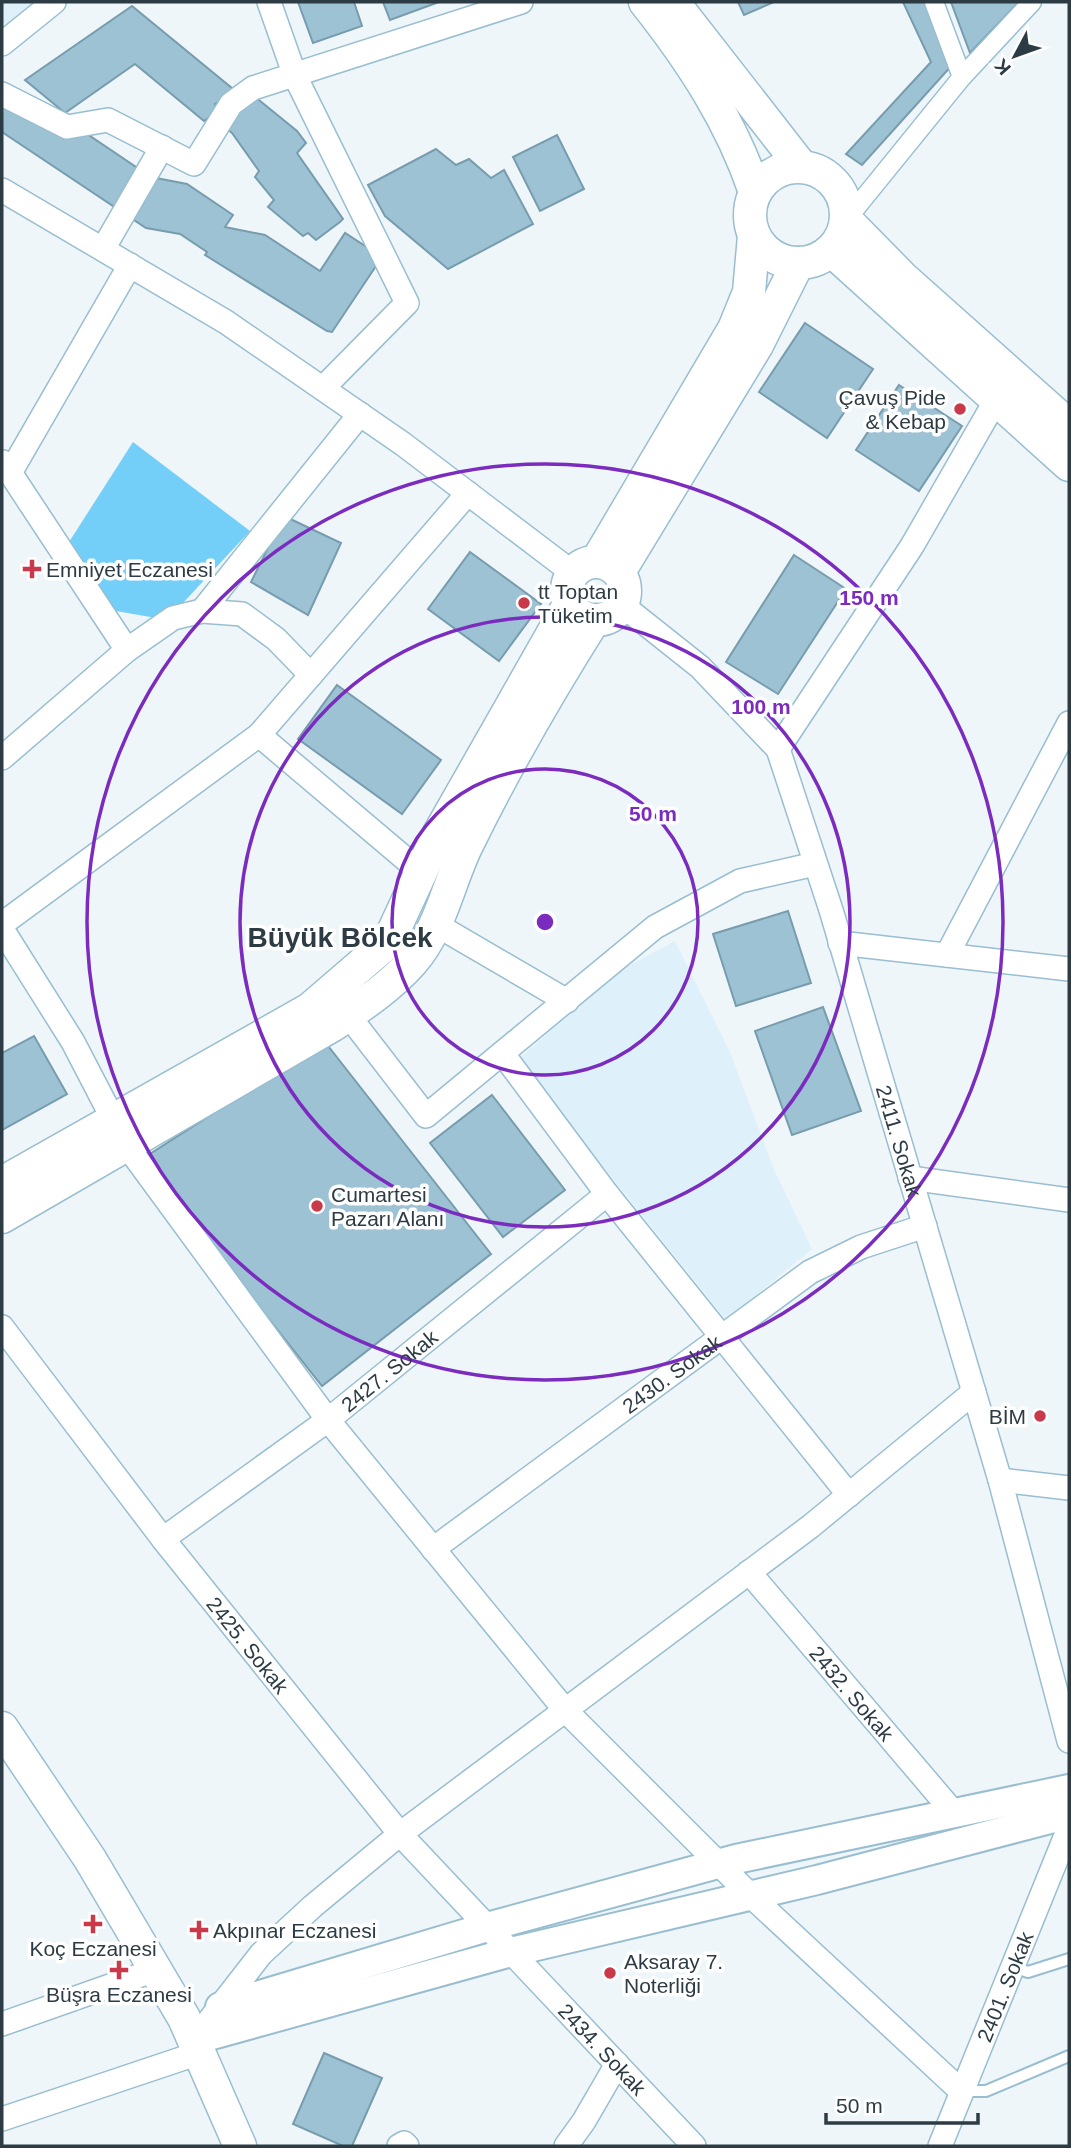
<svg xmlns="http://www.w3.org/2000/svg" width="1071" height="2148" font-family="Helvetica,sans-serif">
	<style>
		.built { fill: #def1fa }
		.green { fill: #74cff8 }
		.building { fill: #9cc2d4; stroke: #779cae; stroke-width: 2 }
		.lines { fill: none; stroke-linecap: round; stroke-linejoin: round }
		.service-casing { stroke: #98bed0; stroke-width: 14 }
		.pedestrian-casing { stroke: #98bed0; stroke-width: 21 }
		.minor-casing { stroke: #98bed0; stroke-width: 26 }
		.tertiary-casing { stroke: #98bed0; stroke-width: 32 }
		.secondary-casing { stroke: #98bed0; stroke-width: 35 }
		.service { stroke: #fff; stroke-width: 10 }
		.pedestrian { stroke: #fff; stroke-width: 18 }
		.minor { stroke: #fff; stroke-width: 23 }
		.tertiary { stroke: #fff; stroke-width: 28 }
		.secondary { stroke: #fff; stroke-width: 32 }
		.ring { fill: none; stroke: #7b2cbf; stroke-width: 3.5 }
		.poi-dot { fill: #c93949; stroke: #fff; stroke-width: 2.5 }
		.labels { text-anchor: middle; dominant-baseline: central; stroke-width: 7; stroke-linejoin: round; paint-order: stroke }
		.poi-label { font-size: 21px; fill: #2d3c44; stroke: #fff; text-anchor: start }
		.street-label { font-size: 21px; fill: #2d3c44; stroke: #fff }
		.district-label { font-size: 28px; font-weight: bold; fill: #2d3c44; stroke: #fff }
		.centre { fill: #7b2cbf; stroke: #fff; stroke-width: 3.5 }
		.ring-label { font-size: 21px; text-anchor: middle; font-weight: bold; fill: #7b2cbf; stroke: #fff; stroke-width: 7; stroke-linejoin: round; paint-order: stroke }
	</style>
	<rect width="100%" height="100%" fill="#eff6fa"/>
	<g class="built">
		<path d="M2,2H33L2,27Z"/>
		<path d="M675,941L730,1052L773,1167L812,1249L726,1320L525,1069L522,1056L615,973Z"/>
	</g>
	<path class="green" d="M133,442L250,531L182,604L156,618L116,611L69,542Z"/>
	<g class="building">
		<path d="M298,2H354L362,26L313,43Z"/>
		<path d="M383,2H439L390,20Z"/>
		<path d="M738,2H774L744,15Z"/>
		<path d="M903,2H924L953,64L862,165L846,154L931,62Z"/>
		<path d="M951,2H1019L970,53Z"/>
		<path d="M132,6L238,93L243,87L297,131L306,143L297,153L343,219L340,222L316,240L308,233L303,236L268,207L274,200L255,177L259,171L232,133L213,118L228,107L223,99L215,104L219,110L204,121L135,64L65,113L25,80Z"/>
		<path d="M2,103L53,111L151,177L187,184L233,215L225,227L265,235L320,271L345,233L382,257L332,332L327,331L205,255L207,252L180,234L146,228L2,132Z"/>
		<path d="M557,135L584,189L540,211L513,157Z"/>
		<path d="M436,149L456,165L469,159L491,178L504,170L533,224L448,269L385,216L368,185Z"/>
		<path d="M805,323L873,369L827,438L759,392Z"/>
		<path d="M899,385L962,426L919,491L856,450Z"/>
		<path d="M284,516L341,543L308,615L251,582Z"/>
		<path d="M470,552L541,604L499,661L428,609Z"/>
		<path d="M794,555L846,589L778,694L726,662Z"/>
		<path d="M337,685L441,760L402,814L298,739Z"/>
		<path d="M788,911L811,983L736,1006L713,934Z"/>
		<path d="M823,1007L861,1111L792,1135L755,1031Z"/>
		<path d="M34,1036L67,1094L2,1130V1053Z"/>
		<path d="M325,1042L491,1254L322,1386L142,1159Z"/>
		<path d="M492,1095L565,1190L503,1237L430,1143Z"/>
		<path d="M324,2053L382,2078L352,2146H343L293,2124Z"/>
	</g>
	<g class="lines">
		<defs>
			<g id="service">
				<path d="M1013,1967L1028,1972L1069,1959"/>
				<path d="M961,2091H986L1069,2056"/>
			</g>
			<g id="pedestrian">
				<path d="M934,2L962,77"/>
				<path d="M846,220L962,77L1032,2"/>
			</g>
			<g id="minor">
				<path d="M269,2L295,76L407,303L323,388"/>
				<path d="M2,44L54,2"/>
				<path d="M2,94L67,127L108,120L194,164L231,104L253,88L521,2"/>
				<path d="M2,190L226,322L403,444L573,573"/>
				<path d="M103,249L162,147"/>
				<path d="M3,462L127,650"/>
				<path d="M10,473L130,265"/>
				<path id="s1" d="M622,605L700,667L778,749L831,910L1000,1480L1069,1741"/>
				<path d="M202,611L360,414"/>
				<path d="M259,735L422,873"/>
				<path d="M778,749L912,546L996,400"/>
				<path d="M2,758L127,650L173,618L202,611L242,614L276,639L311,675"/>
				<path d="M2,924L259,735L468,493"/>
				<path d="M435,924L567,1001"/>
				<path d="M2,929L73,1042L127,1146L328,1420L565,1710L750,1895L961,2091"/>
				<path d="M840,943L1069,969"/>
				<path d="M947,955L1069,723"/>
				<path d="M348,1015L426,1116L655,927L740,881L815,864"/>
				<path d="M503,1054L607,1194L849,1495"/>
				<path d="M910,1178L1069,1200"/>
				<path id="s2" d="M2,1327L163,1539L400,1834L694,2146"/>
				<path d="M1000,1480L1069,1488"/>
				<path id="s3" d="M163,1539L328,1420L607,1194"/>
				<path id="s4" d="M433,1549L810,1272L861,1247L925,1226"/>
				<path id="s5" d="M749,1572L954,1813"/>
				<path d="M2,2024L155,1970"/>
				<path d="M194,2040L261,1954L313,1906L400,1834L811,1526L974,1392"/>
				<path d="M2,2119L199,2053"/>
				<path d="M399,2146L404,2143L407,2146"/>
				<path d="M566,2146L584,2121L617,2064"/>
				<path id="s6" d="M940,2146L1069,1828"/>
			</g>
			<g id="tertiary">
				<path d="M220,2007L487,1927L736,1859L1069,1789"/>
				<path d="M194,2040L511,1952L817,1880L1069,1814"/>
			</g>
			<g id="secondary">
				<path d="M645,2C691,60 731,121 755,192"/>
				<path d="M673,2L801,166"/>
				<circle cx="798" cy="215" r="48"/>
				<path d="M846,220L903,278L1069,426"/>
				<path d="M831,250L1069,465"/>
				<path d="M597,561L734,329L749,292L754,236"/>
				<circle cx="596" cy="591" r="29"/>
				<path d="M619,572L757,345L798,263"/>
				<path d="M2,1183L310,1009L389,941L437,837L570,603"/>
				<path d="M2,1217L333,1025C361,1006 389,988 412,962C440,930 448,885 466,847C504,769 548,693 594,620"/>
				<path d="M2,1728L90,1859L184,2018L240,2146"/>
			</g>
		</defs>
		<use href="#service" class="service-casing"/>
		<use href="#pedestrian" class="pedestrian-casing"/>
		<use href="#minor" class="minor-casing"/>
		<use href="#tertiary" class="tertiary-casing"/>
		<use href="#secondary" class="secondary-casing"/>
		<use href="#service" class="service"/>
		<use href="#pedestrian" class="pedestrian"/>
		<use href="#minor" class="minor"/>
		<use href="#tertiary" class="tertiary"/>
		<use href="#secondary" class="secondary"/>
	</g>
	<g class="ring">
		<circle cx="545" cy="922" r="153"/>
		<circle cx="545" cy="922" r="305"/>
		<circle cx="545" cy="922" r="458"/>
	</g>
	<g class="poi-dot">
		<circle cx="960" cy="409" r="7"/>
		<path d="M28.5 558.5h7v7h7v7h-7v7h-7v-7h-7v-7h7z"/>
		<circle cx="524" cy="603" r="7"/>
		<circle cx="317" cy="1206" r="7"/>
		<circle cx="1040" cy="1416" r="7"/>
		<path d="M89.5 1913.5h7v7h7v7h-7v7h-7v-7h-7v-7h7z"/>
		<path d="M195.5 1919.5h7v7h7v7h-7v7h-7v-7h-7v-7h7z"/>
		<path d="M115.5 1959.5h7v7h7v7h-7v7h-7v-7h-7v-7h7z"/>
		<circle cx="610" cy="1973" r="7"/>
	</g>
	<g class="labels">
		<g class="poi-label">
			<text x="946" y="397" text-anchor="end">Çavuş Pide<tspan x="946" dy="24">&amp; Kebap</tspan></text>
			<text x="46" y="569">Emniyet Eczanesi</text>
			<text x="538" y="591">tt Toptan<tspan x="538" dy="24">Tüketim</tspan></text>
			<text x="331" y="1194">Cumartesi<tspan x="331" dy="24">Pazarı Alanı</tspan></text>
			<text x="1026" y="1416" text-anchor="end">BİM</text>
			<text x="213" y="1930">Akpınar Eczanesi</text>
			<text x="93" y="1948" text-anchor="middle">Koç Eczanesi</text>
			<text x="624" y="1961">Aksaray 7.<tspan x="624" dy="24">Noterliği</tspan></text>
			<text x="119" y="1994" text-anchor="middle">Büşra Eczanesi</text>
		</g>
		<g class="street-label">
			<text stroke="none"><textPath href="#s1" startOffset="623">2411. Sokak</textPath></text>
			<text stroke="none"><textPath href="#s3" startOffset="282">2427. Sokak</textPath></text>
			<text stroke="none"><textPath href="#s4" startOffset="296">2430. Sokak</textPath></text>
			<text stroke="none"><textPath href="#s2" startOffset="402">2425. Sokak</textPath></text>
			<text stroke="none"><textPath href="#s5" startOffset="159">2432. Sokak</textPath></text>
			<text stroke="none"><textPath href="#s6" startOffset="172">2401. Sokak</textPath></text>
			<text stroke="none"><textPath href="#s2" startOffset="940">2434. Sokak</textPath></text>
		</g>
		<g class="district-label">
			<text x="340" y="937">Büyük Bölcek</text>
		</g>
	</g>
	<circle cx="545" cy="922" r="10" class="centre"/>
	<g class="ring-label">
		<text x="869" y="605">150 m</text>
		<text x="761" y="714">100 m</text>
		<text x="653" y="821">50 m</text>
	</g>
	<rect width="1071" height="2148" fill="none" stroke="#2d3c44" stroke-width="7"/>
	<g transform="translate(1015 56) rotate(229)" stroke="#ffffff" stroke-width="5" paint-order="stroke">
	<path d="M0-5L12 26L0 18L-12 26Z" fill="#2d3c44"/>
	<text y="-10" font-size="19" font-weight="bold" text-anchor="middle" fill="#2d3c44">K</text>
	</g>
	<path d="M826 2113v10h152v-10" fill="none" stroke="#2d3c44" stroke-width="3.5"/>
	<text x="836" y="2113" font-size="21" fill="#2d3c44" stroke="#ffffff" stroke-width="5" paint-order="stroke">50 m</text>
</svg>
